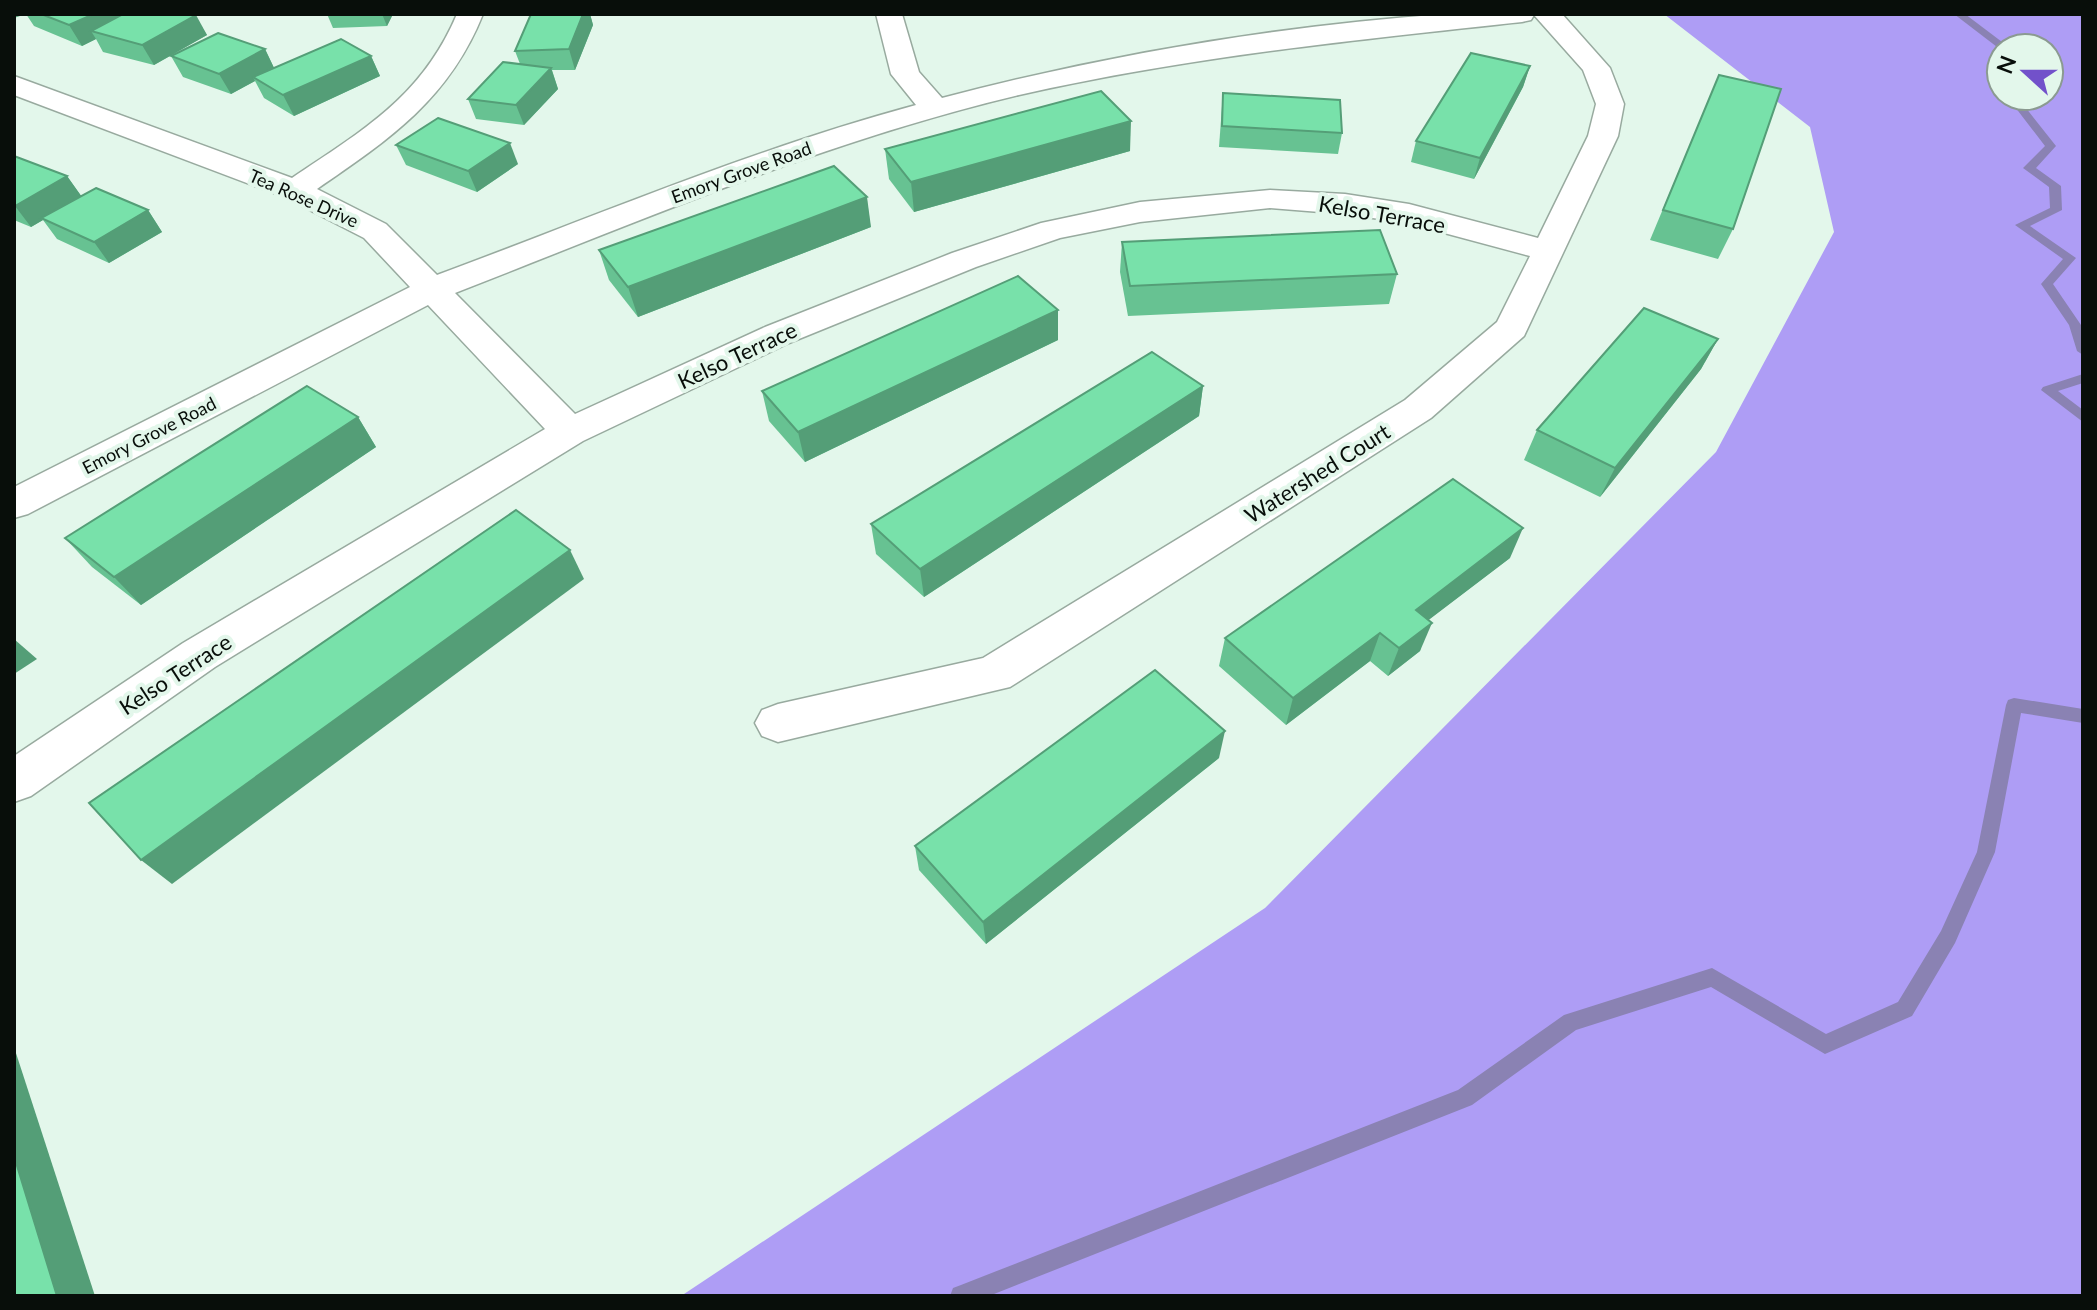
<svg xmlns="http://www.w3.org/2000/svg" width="2097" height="1310" font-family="Lato,sans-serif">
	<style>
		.forest { fill: #ae9df5; fill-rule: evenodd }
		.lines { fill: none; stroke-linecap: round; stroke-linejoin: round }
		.stream { fill: #8a82b3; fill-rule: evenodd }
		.minor-casing { stroke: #98aa9f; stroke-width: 3 }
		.minor { fill: #fff; fill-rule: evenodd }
		.wall { fill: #67c292 }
		.shaded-wall { fill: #549e77 }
		.building { fill: #78e1aa; stroke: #549e77; stroke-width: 2 }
		.labels { text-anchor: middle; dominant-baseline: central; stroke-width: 8; stroke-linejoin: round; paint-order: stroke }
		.far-street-label { font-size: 18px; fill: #080e0a; stroke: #e3f7eb }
		.street-label { font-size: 22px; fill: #080e0a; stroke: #e3f7eb }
	</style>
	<rect width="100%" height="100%" fill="#e3f7eb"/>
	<path class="forest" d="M1664,14H2083V1296H681L1265,908L1716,452L1834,232L1810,127ZM2001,48H2049V96H2001Z"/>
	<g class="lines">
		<g class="stream">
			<path d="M1954,14H1965L2010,48L2001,50Z"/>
			<path d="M2015,96H2025L2022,103L2056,146L2036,168L2061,186L2062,210L2030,226L2076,258L2053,284L2081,325L2083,355L2077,351L2069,325L2041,284L2063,259L2015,225L2050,208L2049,187L2023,168L2045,146L2012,103Z"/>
			<path d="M2083,374V383L2058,391L2083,410V422L2041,390L2043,387Z"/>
			<path d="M2014,698L2083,709V723L2021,713L1995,852L1955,943L1912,1016L1825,1054L1711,987L1576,1030L1472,1105L989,1296H950L953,1288L961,1285L1458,1090L1564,1015L1712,968L1826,1034L1898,1002L1941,931L1977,852L2006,705L2008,700Z"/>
		</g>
		<defs>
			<path id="minor" d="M457,14H483C449,99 390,139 317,189L386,224L437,275C596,216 753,149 916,105L891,74L876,14H902L919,72L942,98C1105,55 1277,26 1446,14C1484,12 1523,14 1562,14L1610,68L1624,104L1618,136L1524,336L1431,418L1010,687L778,742L762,736L755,723L762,710L778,704L983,658L1405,400L1497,322L1530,256L1407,223L1345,214L1270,208L1140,222L1060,238L976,267L789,343L583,441L215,667L31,796L14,802V756L183,643L545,429L428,305L28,514L14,518V487L410,287L364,238L284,197L14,95V76L292,178C363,130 422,97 457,14ZM1534,15L1583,70L1596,104L1588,136L1538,238L1409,204L1345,194L1270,190L1140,202L1041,223L952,253L765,327L575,414L455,293C640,221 825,141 1019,95C1185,57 1354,40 1522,22L1531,20Z"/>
		</defs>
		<use href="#minor" class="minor-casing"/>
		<use href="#minor" class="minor"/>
	</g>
	<g class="wall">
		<path d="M26,14H193L207,35L154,65L103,52L96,39L82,46L34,26Z"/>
		<path d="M327,14H393L387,26L333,28Z"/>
		<path d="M531,14H590L593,25L575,70H552L558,89L524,125L476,119L468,99L520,64L515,51Z"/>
		<path d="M265,49L274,68L371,56L380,76L294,116L264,98L255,81L231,94L183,77L171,56Z"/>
		<path d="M1530,66L1523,87L1474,179L1411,162L1416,141Z"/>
		<path d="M1719,75L1733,229L1718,259L1650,240Z"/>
		<path d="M1223,93L1342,133L1338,154L1219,147Z"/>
		<path d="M396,145L518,164L477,192L406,165Z"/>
		<path d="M885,149L1130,151L914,212L889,179Z"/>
		<path d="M14,156L67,176L81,196L148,210L162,232L109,263L57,239L43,220L31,227L14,220Z"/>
		<path d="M871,227L638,317L609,280L599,250Z"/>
		<path d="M1122,242L1397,274L1389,304L1128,316L1120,272Z"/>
		<path d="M1058,310V340L805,462L769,421L762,391Z"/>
		<path d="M1718,339L1701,369L1600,497L1524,460L1537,430Z"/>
		<path d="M1203,386L1199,416L924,597L876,554L871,524Z"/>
		<path d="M358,417L376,447L141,605L92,567L65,538Z"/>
		<path d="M1510,558L1428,620L1420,651L1388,676L1370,661L1286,725L1219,666L1225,638Z"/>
		<path d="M1219,758L986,944L919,870L915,846Z"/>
	</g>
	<g class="shaded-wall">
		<path d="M14,14H26L14,18Z"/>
		<path d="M94,14H127L91,31L96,39L82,46L69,25Z"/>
		<path d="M382,14H393L387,26Z"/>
		<path d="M583,14H590L593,25L575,70L569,49Z"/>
		<path d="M196,15L207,35L154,65L142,45Z"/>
		<path d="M265,49L275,70L253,77L255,81L231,94L219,74Z"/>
		<path d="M371,56L380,76L294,116L283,95Z"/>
		<path d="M1530,66L1523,87L1474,179L1480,158Z"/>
		<path d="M551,68L558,89L524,125L516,105Z"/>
		<path d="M1131,121L1130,151L914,212L911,182Z"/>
		<path d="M510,143L518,164L477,192L468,171Z"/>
		<path d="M67,176L82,197L41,218L43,220L31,227L15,206Z"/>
		<path d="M867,197L871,227L638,317L628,287Z"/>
		<path d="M148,210L162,232L109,263L94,242Z"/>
		<path d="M1058,310V340L805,462L798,432Z"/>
		<path d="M1718,339L1701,369L1600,497L1615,468Z"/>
		<path d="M1203,386L1199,416L924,597L920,569Z"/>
		<path d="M358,417L376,447L141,605L114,577Z"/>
		<path d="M1523,528L1510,558L1405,638L1416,610Z"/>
		<path d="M570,550L584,579L172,884L141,860Z"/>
		<path d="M1432,623L1420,651L1388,676L1399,648Z"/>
		<path d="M1380,633L1370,661L1286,725L1293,698Z"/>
		<path d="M14,639L37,659L14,674Z"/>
		<path d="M1225,731L1219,758L986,944L983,922Z"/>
		<path d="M14,1047L95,1296H57L14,1156Z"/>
	</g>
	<g class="building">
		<path d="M41,14H94L69,25Z"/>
		<path d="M123,14H193L196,15L142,45L91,31Z"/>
		<path d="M531,14H583L569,49L515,51Z"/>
		<path d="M218,33L265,49L219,74L171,56Z"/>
		<path d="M341,39L371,56L283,95L253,77Z"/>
		<path d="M1471,53L1530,66L1480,158L1416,141Z"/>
		<path d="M503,62L551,68L516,105L468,99Z"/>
		<path d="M1719,75L1781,89L1733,229L1663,210Z"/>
		<path d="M1101,91L1131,121L911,182L885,149Z"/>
		<path d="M1223,93L1340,100L1342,133L1222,126Z"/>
		<path d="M438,118L510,143L468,171L396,145Z"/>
		<path d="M14,156L67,176L15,206L14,205Z"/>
		<path d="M834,166L867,197L628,287L599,250Z"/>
		<path d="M96,188L148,210L94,242L41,218Z"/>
		<path d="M1380,230L1397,274L1130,286L1122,242Z"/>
		<path d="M1018,276L1058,310L798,432L762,391Z"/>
		<path d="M1644,308L1718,339L1615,468L1537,430Z"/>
		<path d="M1152,352L1203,386L920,569L871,524Z"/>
		<path d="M307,386L358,417L114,577L65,538Z"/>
		<path d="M1453,479L1523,528L1416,610L1432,623L1399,648L1380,633L1293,698L1225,638Z"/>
		<path d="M516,510L570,550L141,860L89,803Z"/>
		<path d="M1155,670L1225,731L983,922L915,846Z"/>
		<path d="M14,1156L57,1296H14Z"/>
	</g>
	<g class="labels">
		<g class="far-street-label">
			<text transform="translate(741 172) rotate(-20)">Emory Grove Road</text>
			<text transform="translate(304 198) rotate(24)">Tea Rose Drive</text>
			<text transform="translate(149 435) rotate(-27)">Emory Grove Road</text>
		</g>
		<g class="street-label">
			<text transform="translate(1382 214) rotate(10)">Kelso Terrace</text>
			<text transform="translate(737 355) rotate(-25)">Kelso Terrace</text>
			<text transform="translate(1317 473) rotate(-32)">Watershed Court</text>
			<text transform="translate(175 674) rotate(-33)">Kelso Terrace</text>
		</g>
	</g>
	<rect width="2097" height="1310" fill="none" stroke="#080e0a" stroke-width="32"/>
	<g transform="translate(2025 72) rotate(291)"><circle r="38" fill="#e3f7eb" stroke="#8b9a91" stroke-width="2"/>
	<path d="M0-6L14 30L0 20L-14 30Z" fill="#7251ca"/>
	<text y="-12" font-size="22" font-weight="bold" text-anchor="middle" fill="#080e0a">N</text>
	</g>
</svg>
